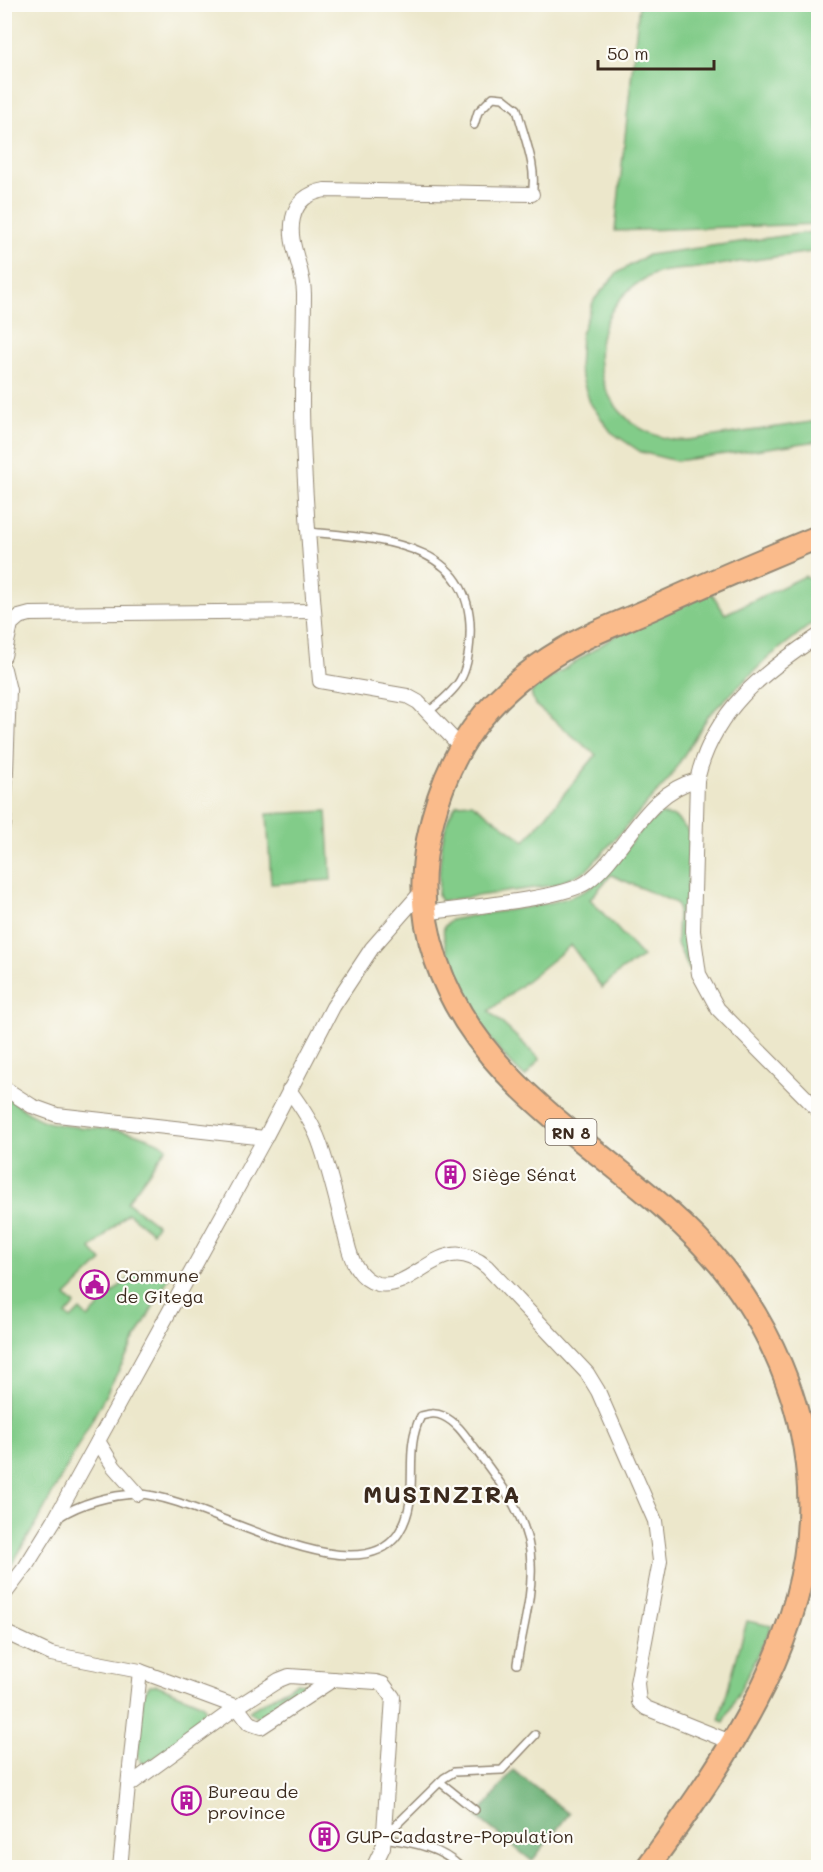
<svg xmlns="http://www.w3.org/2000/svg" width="823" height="1872" font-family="Mali,sans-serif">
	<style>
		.green { fill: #82cc89; stroke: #5e7b54; stroke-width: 1.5 }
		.forest { fill: #69b075; stroke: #526d4a; stroke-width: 1.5 }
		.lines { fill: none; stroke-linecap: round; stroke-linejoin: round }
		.lane-casing { stroke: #948874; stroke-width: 10 }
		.street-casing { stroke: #948874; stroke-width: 16 }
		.primary-casing { stroke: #948874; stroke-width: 26 }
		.lane { stroke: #fff; stroke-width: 7 }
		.street { stroke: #fff; stroke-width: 14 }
		.primary { stroke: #fabb8b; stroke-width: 22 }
		.labels { text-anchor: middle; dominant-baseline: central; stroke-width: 4.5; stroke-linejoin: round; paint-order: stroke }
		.shield { fill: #fdfcf7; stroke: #75695f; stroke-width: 1.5 }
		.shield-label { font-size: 16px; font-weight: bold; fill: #3b2a1e }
		.poi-label { font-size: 18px; fill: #3b2a1e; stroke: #fdfcf7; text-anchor: start }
		.district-label { font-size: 24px; font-weight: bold; letter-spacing: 1.5px; fill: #3b2a1e; stroke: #fdfcf7 }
	</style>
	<rect width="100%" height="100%" fill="#fdfcf7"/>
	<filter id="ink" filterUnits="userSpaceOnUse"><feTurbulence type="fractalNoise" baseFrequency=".0167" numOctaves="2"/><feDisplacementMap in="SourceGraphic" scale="12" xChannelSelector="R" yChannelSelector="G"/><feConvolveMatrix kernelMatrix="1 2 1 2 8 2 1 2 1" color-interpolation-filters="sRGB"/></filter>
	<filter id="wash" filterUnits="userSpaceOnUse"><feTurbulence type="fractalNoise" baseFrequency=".008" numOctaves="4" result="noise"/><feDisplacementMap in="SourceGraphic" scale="24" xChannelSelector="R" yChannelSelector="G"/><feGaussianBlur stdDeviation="1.35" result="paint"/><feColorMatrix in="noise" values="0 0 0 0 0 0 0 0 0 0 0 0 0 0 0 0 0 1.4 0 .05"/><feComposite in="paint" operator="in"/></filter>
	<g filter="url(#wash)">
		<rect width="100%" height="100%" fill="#ece7cb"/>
		<g class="green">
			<path d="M639,5H818V224L615,231Z"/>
			<path d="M818,231V251C778,257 738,262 697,268C683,270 665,269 652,275C572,313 586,427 675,440C687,442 703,437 715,436C750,431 784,426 818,421V441L676,461L641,452L611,432L590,403L579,369L581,334L594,300L617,273L648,255Z"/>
			<path d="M805,576L818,586V619L769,657L709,715L669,779L587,870L555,885L441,901L438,896C440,870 439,824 457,804L472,803L525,841L596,755L535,705L531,693L535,688L621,632L711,592L725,614Z"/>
			<path d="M327,811L331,880L271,884L267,814Z"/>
			<path d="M661,814L675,817L690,833L685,932L693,977L677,944L678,907L676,903L611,875L590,899L643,957L620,971L602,988L571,945L489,1011L540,1059L525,1077C489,1045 461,1000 448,954C446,945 442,936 444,927L451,920C488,911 567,907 594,885C619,865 633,830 661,814Z"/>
			<path d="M4,1094C17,1105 34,1119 51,1123C94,1133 125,1122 167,1147L127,1202L157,1225L152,1232L128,1213L91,1249L102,1261L66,1296L75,1305L66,1315L71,1319L80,1310L88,1318C102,1305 128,1273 147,1269C156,1267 163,1272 170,1275L36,1524L5,1576Z"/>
			<path d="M747,1621L772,1626L724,1722L719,1720Z"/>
			<path d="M296,1683L314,1685L261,1720L249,1711Z"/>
			<path d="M150,1685H157L200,1703L205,1707L203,1722L146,1764L141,1762L137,1754L143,1694Z"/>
		</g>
		<path class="forest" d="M513,1770L569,1814L532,1861L477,1817Z"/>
	</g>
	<g filter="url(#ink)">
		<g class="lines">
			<defs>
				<g id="lane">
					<path d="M474,125L478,112L493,97L503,98L517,109C523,135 538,167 532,194"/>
					<path d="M308,532C379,539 475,541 470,637C468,677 459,688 428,712"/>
					<path d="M59,1517C81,1503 110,1495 137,1494C195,1493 354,1599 398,1534C423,1497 401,1453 421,1416C429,1414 435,1412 443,1416C458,1423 466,1437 475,1449C500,1482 530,1519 531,1563C533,1596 522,1631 517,1664"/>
					<path d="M440,1782L475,1810"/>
					<path d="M462,1868C438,1846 414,1843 383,1838L444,1778L454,1772L502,1770L535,1735"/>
				</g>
				<g id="street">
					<path d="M4,656L11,624L19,617L30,614L314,611"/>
					<path d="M4,669L9,690L4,825"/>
					<path d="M459,745L418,702L407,696L320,681C313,601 306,520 303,440C300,391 304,342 304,294C304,268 287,244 293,218C297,200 309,193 325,190L532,194"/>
					<path d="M697,780L693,931L699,974L718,1009L818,1110"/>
					<path d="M425,913C460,908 563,899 587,882C627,852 644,793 697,780C713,711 762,673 818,636"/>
					<path d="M4,1088L32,1106L57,1115L265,1138"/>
					<path d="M289,1090C301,1106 312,1122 319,1141C330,1171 337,1203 345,1234C348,1245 350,1259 357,1268C362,1276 369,1282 378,1284C417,1291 441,1229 487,1267L587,1373L598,1391L655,1521L660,1561L637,1683L639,1702L646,1708L733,1743"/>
					<path d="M98,1441L114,1467L138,1494"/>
					<path d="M4,1595L26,1566L55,1519L265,1138L333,1007L372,948L423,890"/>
					<path d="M4,1632L51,1654L140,1671L237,1707L249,1723L261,1727L334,1679"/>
					<path d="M128,1786L140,1671"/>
					<path d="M120,1868L128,1786L237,1707L279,1680L289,1676L376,1682L383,1684L393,1697L383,1847L373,1868"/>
				</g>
				<path id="primary" d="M647,1868C730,1754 822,1623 808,1475C802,1400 769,1326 723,1268C633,1157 485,1104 436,960C423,922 420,880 428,840C445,752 486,695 564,649C590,633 622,622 651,609C706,584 762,560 818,537"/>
			</defs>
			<use href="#lane" class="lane-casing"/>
			<use href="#street" class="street-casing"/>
			<use href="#primary" class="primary-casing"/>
			<use href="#lane" class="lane"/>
			<use href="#street" class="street"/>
			<use href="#primary" class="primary"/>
		</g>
	</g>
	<defs>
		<symbol id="building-ring" viewBox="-11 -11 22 22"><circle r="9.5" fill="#fdfcf7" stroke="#b5179e" stroke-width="1.5"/><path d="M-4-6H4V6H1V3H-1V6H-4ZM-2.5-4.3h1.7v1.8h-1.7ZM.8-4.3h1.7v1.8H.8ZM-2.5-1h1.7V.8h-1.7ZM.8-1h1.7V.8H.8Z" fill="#b5179e"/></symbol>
		<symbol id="civic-ring" viewBox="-11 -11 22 22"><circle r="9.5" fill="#fdfcf7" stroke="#b5179e" stroke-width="1.5"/><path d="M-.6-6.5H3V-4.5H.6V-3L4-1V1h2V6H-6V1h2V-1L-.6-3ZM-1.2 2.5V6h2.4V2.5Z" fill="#b5179e"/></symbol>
	</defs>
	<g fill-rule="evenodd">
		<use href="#building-ring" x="434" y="1158" width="33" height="33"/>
		<use href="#civic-ring" x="78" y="1268" width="33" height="33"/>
		<use href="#building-ring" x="170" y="1784" width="33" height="33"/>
		<use href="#building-ring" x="308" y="1820" width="33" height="33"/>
	</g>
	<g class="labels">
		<rect class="shield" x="545.5" y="1119" width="51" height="26" rx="4.5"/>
		<g class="shield-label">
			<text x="571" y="1132">RN 8</text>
		</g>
		<g class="poi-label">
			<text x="472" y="1174">Siège Sénat</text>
			<text x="116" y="1275">Commune<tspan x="116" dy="21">de Gitega</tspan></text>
			<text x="208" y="1791">Bureau de<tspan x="208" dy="21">province</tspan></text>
			<text x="346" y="1836">GUP-Cadastre-Population</text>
		</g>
		<g class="district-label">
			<text x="442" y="1493">MUSINZIRA</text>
		</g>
	</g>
	<rect width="823" height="1872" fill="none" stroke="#fdfcf7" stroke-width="24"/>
	<path d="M598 60v9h116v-9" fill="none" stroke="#3b2a1e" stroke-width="3"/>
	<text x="607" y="60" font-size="18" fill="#3b2a1e" stroke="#fdfcf7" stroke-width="4.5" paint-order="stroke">50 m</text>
</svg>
